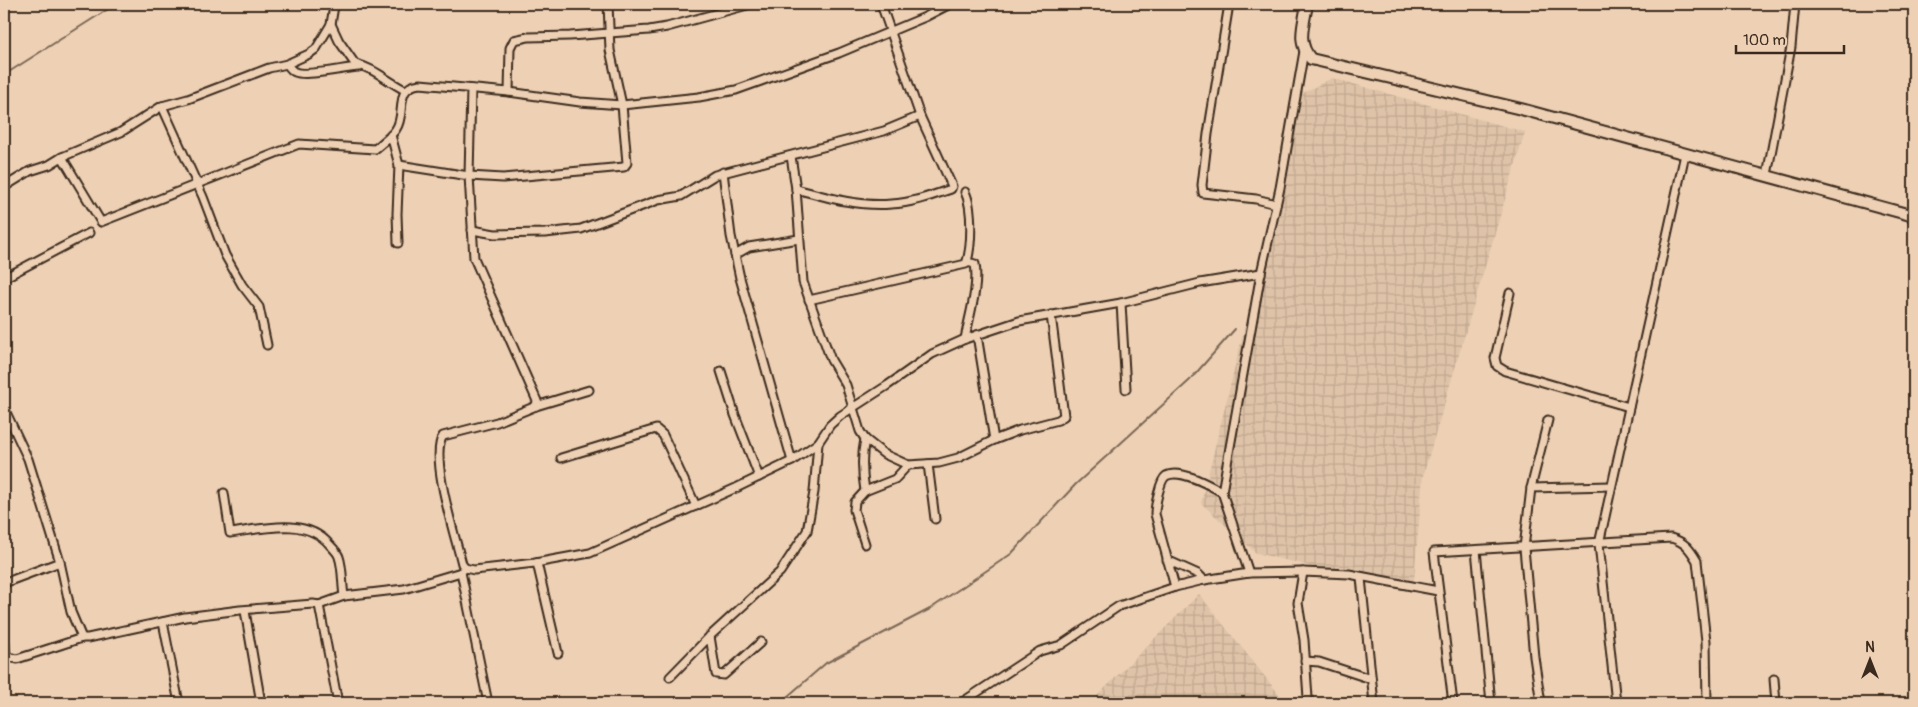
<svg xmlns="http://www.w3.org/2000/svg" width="1918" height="707" font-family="Pangolin,sans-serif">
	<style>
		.industrial { fill: url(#industrial-grid) }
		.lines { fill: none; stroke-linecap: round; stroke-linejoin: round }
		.stream { stroke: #7c6755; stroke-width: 2 }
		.street-casing { stroke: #3b2a1e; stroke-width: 11 }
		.secondary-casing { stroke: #3b2a1e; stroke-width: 14 }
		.street { stroke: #eed1b5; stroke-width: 7 }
		.secondary { stroke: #eed1b5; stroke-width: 10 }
	</style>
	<defs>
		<pattern id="industrial-grid" width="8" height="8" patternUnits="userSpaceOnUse" patternTransform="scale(1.25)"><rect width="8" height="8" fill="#dfc3a8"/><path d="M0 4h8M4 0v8" fill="none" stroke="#c0a890"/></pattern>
	</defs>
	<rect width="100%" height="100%" fill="#eed1b5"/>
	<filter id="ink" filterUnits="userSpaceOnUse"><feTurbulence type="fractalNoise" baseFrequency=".02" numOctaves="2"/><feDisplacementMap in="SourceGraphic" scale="10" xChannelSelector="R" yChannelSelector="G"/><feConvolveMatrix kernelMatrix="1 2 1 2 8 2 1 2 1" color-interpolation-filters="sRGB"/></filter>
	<g filter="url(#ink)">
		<g class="industrial">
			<path d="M1332,78L1525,132L1423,476L1413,591L1256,553L1201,503L1303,93Z"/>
			<path d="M1199,594L1286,703H1090Z"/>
		</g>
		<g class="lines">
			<g class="stream">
				<path d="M4,75L116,4"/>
				<path d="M780,703L826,663L930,609L1011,554L1076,484L1189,381L1235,329"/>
			</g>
			<defs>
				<g id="street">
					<path d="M1229,4L1208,134L1202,185L1203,193L1256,199L1276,204"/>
					<path d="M331,24L339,41L355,64C374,68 387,81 405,90"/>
					<path d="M287,64C289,67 292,71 295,72C306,77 344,68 359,67"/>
					<path d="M471,89L469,176L474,258L537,401L536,406"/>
					<path d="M509,92L510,48L514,40L528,37L570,36L649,30L667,27L751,4"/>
					<path d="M162,106L203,197L225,255L242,285L259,307L267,345"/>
					<path d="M391,135L399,165L397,214L398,243"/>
					<path d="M791,156L796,189L803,282L831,360L846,385L860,431L865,439L884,454L908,465L939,463L958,458L994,440L977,335"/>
					<path d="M62,157L121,132L162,106L188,99L269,68L287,64L309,54L316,49L331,24L334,6L338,4"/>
					<path d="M399,165L469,176L503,178L624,167L627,163L622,105L610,50L608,4"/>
					<path d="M723,172L731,236L740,278L792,461"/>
					<path d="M1767,175L1791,47L1795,4"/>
					<path d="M4,187L30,171L49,165L62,157L101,222L299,144L375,149C382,143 391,137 396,129C407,113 393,87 420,84L509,92L580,102L622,105L699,97L736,90L839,53L925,17L950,4"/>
					<path d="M796,189C826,197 859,207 891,204C912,203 931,196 951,189L952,186L920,116L881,4"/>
					<path d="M472,230L495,234L545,233L581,229L658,200L681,196L715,175L884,131L920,116"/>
					<path d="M735,255L749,247L799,239"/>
					<path d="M4,278L89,233"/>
					<path d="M1510,293L1495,358L1497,366L1505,371L1629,407"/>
					<path d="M809,300L966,264C972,248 973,208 965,192"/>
					<path d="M1121,303L1126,389"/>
					<path d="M965,339C969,317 979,286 975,264L967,262"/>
					<path d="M721,371L735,415L759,477"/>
					<path d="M589,390L536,406L497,422L443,436C429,456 456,539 462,564L465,568L474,570L535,563L590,553L736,488L792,461L818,443L830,425L840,416L888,385L932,354L965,339L1019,321L1121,303L1200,283L1261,273"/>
					<path d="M4,408L28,459L60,562L71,612L82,638"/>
					<path d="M994,440L1020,430L1058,420L1064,416L1051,315"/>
					<path d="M561,458L656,429L663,435L696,506"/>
					<path d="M928,464L935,519"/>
					<path d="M1531,488L1611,486"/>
					<path d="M865,491C862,473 861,457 865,439"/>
					<path d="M224,493L230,533C262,529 306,516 330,545C333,548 338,553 339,557C343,568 342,584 344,596"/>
					<path d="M865,544L854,510L855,502L865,491L895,479L908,465"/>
					<path d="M1476,550L1491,703"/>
					<path d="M1167,560L1198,574L1204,580"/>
					<path d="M537,563L558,653"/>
					<path d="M463,570L461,572L487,698"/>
					<path d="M1249,573L1222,492L1261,273L1280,188L1304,51"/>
					<path d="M1361,578L1374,703"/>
					<path d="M4,583L60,562"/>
					<path d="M1175,587L1155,514C1155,506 1160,480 1166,476C1180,468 1209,485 1222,492"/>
					<path d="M319,605L338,703"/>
					<path d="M245,611L261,703"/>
					<path d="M163,622L179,703"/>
					<path d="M4,636L6,656"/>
					<path d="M710,636L716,674L724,675L761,642"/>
					<path d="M4,656L17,659L82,638H88L185,617L240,610L313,604L319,605L344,596L404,589L461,572"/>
					<path d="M1305,661L1319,662L1371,679"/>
					<path d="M670,677L710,636L780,572L807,531L814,492L818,443"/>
					<path d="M1774,679L1776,703"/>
					<path d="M1308,698L1304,640L1298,603L1303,572L1349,574L1438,591"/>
					<path d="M964,701L1040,651L1061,645L1119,606L1175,587L1204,580L1249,573L1303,572"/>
					<path d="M1453,703L1434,552L1671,538C1685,542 1690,549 1697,561L1706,641L1707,703"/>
					<path d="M1541,703L1534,657L1524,548L1531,488L1548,420"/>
					<path d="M1616,703L1599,544L1685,154"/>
				</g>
				<path id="secondary" d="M1307,4C1304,25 1296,42 1311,59L1521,109L1914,216"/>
			</defs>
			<use href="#street" class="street-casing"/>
			<use href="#secondary" class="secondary-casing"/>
			<use href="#street" class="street"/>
			<use href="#secondary" class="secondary"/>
		</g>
	</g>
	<rect width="1918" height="707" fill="none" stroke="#eed1b5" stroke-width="20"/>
	<rect x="10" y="10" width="1898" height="687" fill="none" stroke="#3b2a1e" stroke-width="2" filter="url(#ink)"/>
	<g transform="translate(1870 660)" stroke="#eed1b5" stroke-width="4" paint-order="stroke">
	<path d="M0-4L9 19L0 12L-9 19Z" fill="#3b2a1e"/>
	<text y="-8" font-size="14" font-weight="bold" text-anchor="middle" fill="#3b2a1e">N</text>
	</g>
	<path d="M1736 45v8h108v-8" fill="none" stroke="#3b2a1e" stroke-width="2.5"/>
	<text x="1743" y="45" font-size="15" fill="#3b2a1e" stroke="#eed1b5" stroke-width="4" paint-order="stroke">100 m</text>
</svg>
